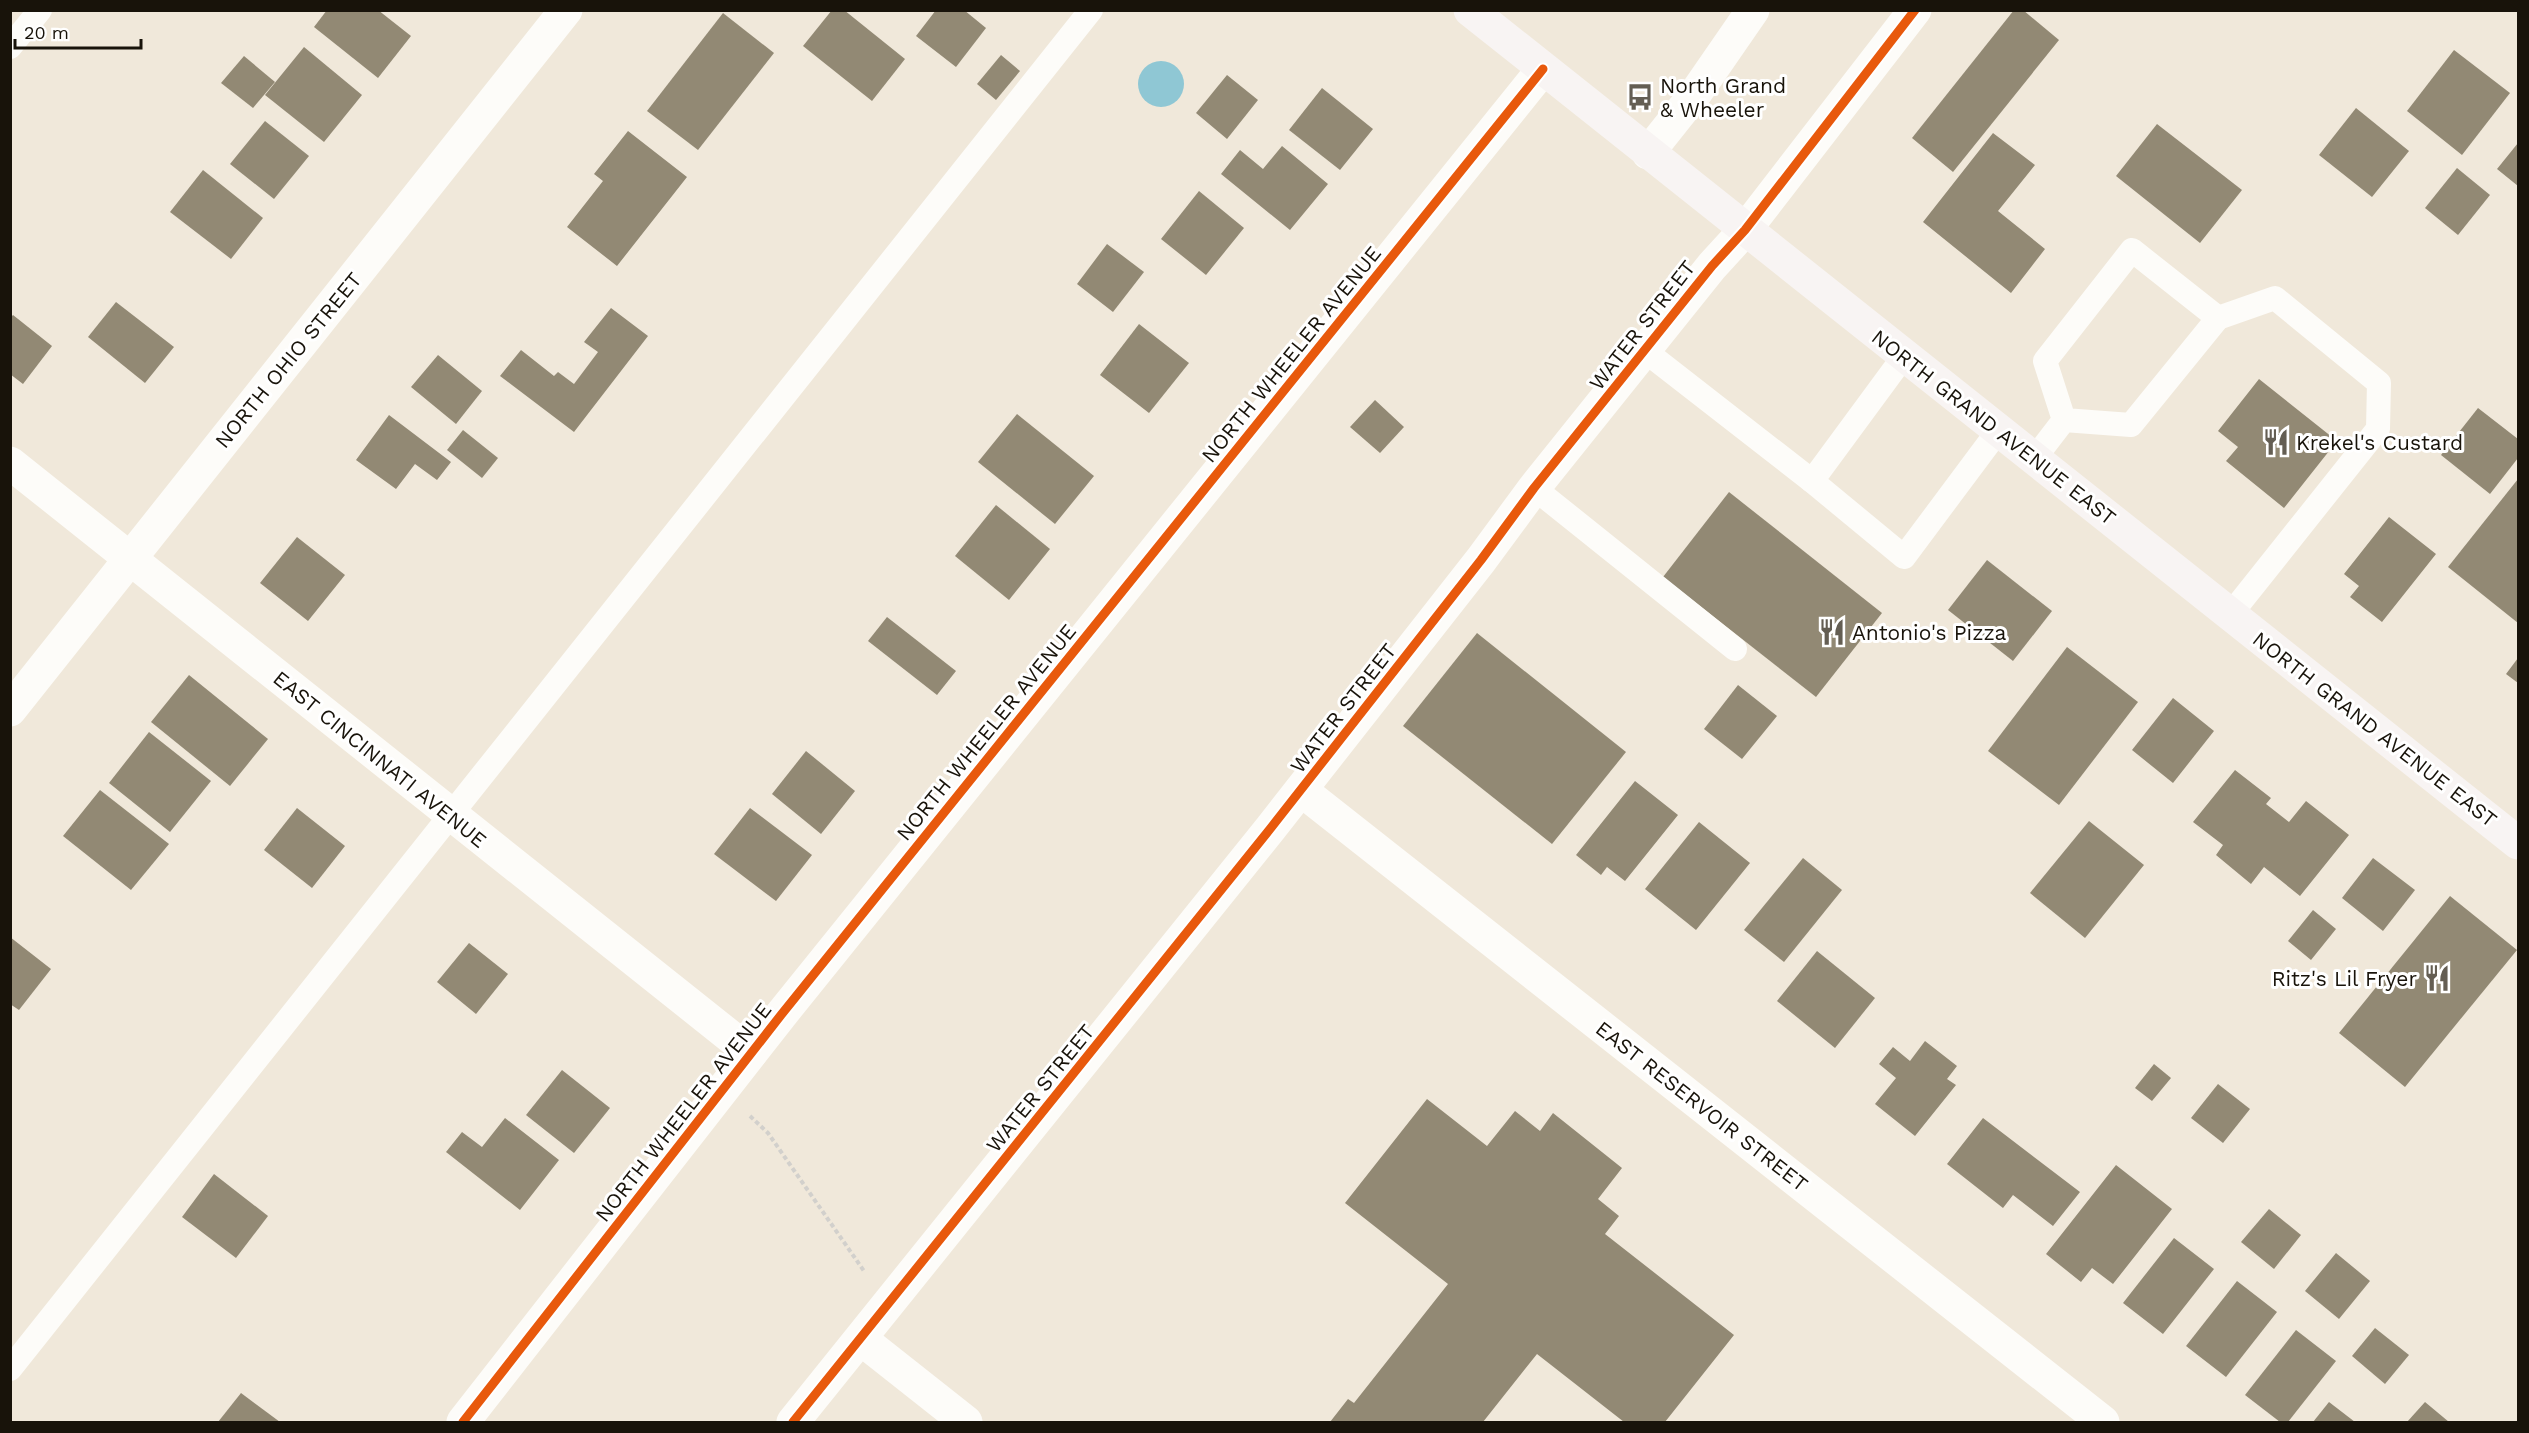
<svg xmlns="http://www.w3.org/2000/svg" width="2529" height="1433" font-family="'Work Sans',sans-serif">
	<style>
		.water { fill: #8fc7d4 }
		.building { fill: #928974 }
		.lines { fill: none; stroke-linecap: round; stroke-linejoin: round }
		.path { stroke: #d2d0cc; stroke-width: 4; stroke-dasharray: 4.5 3; stroke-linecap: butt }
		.lane { stroke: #fdfcf9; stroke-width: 24 }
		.street { stroke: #fdfcf9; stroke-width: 33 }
		.secondary { stroke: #f8f4f3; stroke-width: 33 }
		.cycleway-casing { stroke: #fff; stroke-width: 13 }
		.cycleway { stroke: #e8590c; stroke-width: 9 }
		.labels { text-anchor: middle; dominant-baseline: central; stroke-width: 6; stroke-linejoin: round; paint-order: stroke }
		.poi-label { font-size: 21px; fill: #18130a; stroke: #fff; text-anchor: start }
		.street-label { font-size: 21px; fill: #18130a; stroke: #fff }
	</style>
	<rect width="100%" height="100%" fill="#f0e8da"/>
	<circle class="water" cx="1161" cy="84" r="23"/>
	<g class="building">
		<path d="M327,10H378L411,36L378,78L314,27Z"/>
		<path d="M832,10H844L905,59L872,101L803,46Z"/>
		<path d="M936,10H964L986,28L956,67L916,36Z"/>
		<path d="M2014,10H2023L2059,40L1953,172L1912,138Z"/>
		<path d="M723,13L774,53L698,150L647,111Z"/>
		<path d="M304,47L362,95L324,142L265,95Z"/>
		<path d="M2454,50L2510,93L2462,155L2407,111Z"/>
		<path d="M1001,55L1020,71L996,100L977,84Z"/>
		<path d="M244,56L275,82L253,108L221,83Z"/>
		<path d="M1227,75L1258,100L1227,139L1196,113Z"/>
		<path d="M1322,88L1373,129L1340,170L1289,130Z"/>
		<path d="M2356,108L2409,151L2372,197L2319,155Z"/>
		<path d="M265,121L309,156L274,199L230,164Z"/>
		<path d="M2157,124L2242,190L2200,243L2116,176Z"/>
		<path d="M628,131L687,177L617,266L567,227L603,181L594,174Z"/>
		<path d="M1993,133L2035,165L1998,211L2045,249L2011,293L1923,222Z"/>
		<path d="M2518,143V186L2497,169Z"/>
		<path d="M1282,146L1328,184L1290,230L1221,174L1240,150L1263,169Z"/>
		<path d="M2457,168L2490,195L2458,235L2425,208Z"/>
		<path d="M203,170L263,218L231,259L170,212Z"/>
		<path d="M1199,191L1244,228L1206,275L1161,239Z"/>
		<path d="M1107,244L1144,272L1113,312L1077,284Z"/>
		<path d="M116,302L174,347L145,383L88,337Z"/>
		<path d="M611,308L648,336L574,432L500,376L521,350L554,376L558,372L574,384L598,352L584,342Z"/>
		<path d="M13,315L52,346L23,384L10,374V318Z"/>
		<path d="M1139,324L1189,363L1149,413L1100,375Z"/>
		<path d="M438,355L482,391L456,424L411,387Z"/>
		<path d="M2259,379L2337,441L2284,508L2226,461L2238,447L2218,431Z"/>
		<path d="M1375,400L1404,427L1380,453L1350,427Z"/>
		<path d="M2478,408L2518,439V458L2490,494L2441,455Z"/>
		<path d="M1017,414L1094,476L1055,524L978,462Z"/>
		<path d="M389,415L451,462L437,480L415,464L396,489L356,460Z"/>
		<path d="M463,430L498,458L482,478L447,450Z"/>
		<path d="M2518,479V623L2448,567Z"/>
		<path d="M1729,492L1882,613L1816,697L1663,577Z"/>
		<path d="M996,505L1050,549L1009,600L955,556Z"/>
		<path d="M2389,517L2436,554L2382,622L2350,597L2359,586L2344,574Z"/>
		<path d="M297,537L345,575L308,621L260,583Z"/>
		<path d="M1987,560L2052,611L2013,661L1948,610Z"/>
		<path d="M887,617L956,671L937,695L868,641Z"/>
		<path d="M1477,633L1626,752L1552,844L1403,726Z"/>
		<path d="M2067,647L2138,702L2059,805L1988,751Z"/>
		<path d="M2518,658V683L2506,674Z"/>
		<path d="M189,675L268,739L230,786L151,722Z"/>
		<path d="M1738,685L1777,716L1742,759L1704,729Z"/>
		<path d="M2173,698L2214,731L2173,783L2132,750Z"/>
		<path d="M149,732L211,781L170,832L109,783Z"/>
		<path d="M806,751L855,791L821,834L772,794Z"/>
		<path d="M2235,770L2271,798L2266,804L2289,822L2306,801L2349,835L2300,896L2264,867L2251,884L2216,855L2223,845L2193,822Z"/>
		<path d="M1635,781L1678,815L1625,881L1607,867L1601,875L1576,855Z"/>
		<path d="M100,790L169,844L131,890L63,836Z"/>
		<path d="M297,808L345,846L312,888L264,850Z"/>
		<path d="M750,808L812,855L776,901L714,854Z"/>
		<path d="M2089,821L2144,865L2085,938L2030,893Z"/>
		<path d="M1699,822L1750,863L1696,930L1645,889Z"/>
		<path d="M1803,858L1842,890L1784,962L1744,930Z"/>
		<path d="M2373,858L2415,890L2383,931L2342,898Z"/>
		<path d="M2450,896L2517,950L2405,1087L2339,1033Z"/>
		<path d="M2313,910L2336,929L2311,960L2288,941Z"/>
		<path d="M10,937L51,969L19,1010L10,1004Z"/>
		<path d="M469,943L508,974L476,1014L437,982Z"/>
		<path d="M1817,951L1875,998L1835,1048L1777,1001Z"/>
		<path d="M1925,1041L1957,1066L1947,1079L1956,1085L1915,1136L1875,1104L1896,1078L1879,1064L1893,1047L1910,1061Z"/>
		<path d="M2154,1064L2171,1078L2152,1101L2135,1088Z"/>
		<path d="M562,1070L610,1108L574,1153L526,1115Z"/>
		<path d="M2218,1084L2250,1109L2223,1143L2191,1118Z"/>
		<path d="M1427,1099L1487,1146L1515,1111L1540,1131L1553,1113L1622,1168L1598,1199L1619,1216L1605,1234L1734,1335L1665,1422H1624L1537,1354L1483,1422H1330L1348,1399L1354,1403L1448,1284L1345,1203Z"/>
		<path d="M505,1118L559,1160L520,1210L446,1152L462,1132L482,1147Z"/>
		<path d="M1983,1118L2080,1192L2053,1226L2013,1195L2003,1208L1947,1164Z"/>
		<path d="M2116,1165L2172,1209L2113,1284L2092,1268L2081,1282L2046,1254Z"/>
		<path d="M214,1174L268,1216L236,1258L182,1217Z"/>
		<path d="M2269,1209L2301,1235L2274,1269L2241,1242Z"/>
		<path d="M2174,1238L2214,1269L2163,1334L2123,1303Z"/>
		<path d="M2336,1253L2370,1281L2339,1319L2305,1291Z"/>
		<path d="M2237,1281L2277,1312L2226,1377L2186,1346Z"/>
		<path d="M2375,1328L2409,1355L2385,1384L2352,1356Z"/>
		<path d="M2296,1330L2336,1361L2288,1422H2280L2245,1395Z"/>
		<path d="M241,1393L280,1422H218Z"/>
		<path d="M2329,1402L2355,1422H2313Z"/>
		<path d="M2425,1402L2449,1422H2407Z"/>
	</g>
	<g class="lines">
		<path class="path" d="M750,1116L768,1133L864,1271"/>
		<g class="lane">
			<path d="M10,47L40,10"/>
			<path d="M2218,318L2275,298L2379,383L2378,429L2230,615"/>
			<path d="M1645,351L1812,481L1904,356"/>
			<path d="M2034,459L2064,420L2045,361L2132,250L2218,318L2131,425L2064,420"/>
			<path d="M1812,481L1904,557L1998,431"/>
			<path d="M1534,488L1735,649"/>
			<path d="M10,1369L1091,10"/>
		</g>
		<g class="street">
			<path d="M1648,153L1695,94L1753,10"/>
			<path d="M10,463L751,1053"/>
			<path d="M10,710L566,10"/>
			<path d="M1301,790L2103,1422"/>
			<path d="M861,1339L966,1422"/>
			<path d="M463,1422L781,1015L1543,69"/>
			<path d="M793,1422L1270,829L1481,560L1534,488L1712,266L1745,230L1915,10"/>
		</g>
		<path class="secondary" d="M1470,10L2518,843"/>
		<defs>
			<g id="cycleway">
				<path d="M463,1422L781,1015L1543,69"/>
				<path d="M793,1422L1270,829L1481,560L1534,488L1712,266L1745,230L1915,10"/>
			</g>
		</defs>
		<use href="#cycleway" class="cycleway-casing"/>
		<use href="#cycleway" class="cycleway"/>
	</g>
	<defs>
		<symbol id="bus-bare" viewBox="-9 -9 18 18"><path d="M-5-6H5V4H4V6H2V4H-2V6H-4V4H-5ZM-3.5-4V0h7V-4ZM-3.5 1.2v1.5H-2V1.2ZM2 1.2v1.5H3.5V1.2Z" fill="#645e53" stroke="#fff" stroke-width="2.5" paint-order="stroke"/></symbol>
		<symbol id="restaurant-bare" viewBox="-9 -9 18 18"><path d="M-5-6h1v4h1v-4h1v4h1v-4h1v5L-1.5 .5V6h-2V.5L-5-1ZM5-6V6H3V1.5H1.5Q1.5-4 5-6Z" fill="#645e53" stroke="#fff" stroke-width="2.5" paint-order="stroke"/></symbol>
	</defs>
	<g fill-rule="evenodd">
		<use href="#bus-bare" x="1621" y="78" width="38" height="38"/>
		<use href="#restaurant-bare" x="2257" y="423" width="38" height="38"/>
		<use href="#restaurant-bare" x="1813" y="613" width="38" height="38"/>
		<use href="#restaurant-bare" x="2418" y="959" width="38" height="38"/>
	</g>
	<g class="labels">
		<g class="poi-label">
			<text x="1660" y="85">North Grand<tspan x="1660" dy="24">&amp; Wheeler</tspan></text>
			<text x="2296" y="442">Krekel's Custard</text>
			<text x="1852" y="632">Antonio's Pizza</text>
			<text x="2417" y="978" text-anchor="end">Ritz's Lil Fryer</text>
		</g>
		<g class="street-label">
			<text transform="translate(1642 325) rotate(-52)">WATER STREET</text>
			<text transform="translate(1291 354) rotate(-51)">NORTH WHEELER AVENUE</text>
			<text transform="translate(288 360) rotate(-51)">NORTH OHIO STREET</text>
			<text transform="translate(1994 427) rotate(38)">NORTH GRAND AVENUE EAST</text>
			<text transform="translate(1343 708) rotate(-52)">WATER STREET</text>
			<text transform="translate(2375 729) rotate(38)">NORTH GRAND AVENUE EAST</text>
			<text transform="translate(986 732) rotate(-51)">NORTH WHEELER AVENUE</text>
			<text transform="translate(380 759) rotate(39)">EAST CINCINNATI AVENUE</text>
			<text transform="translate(1040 1088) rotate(-51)">WATER STREET</text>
			<text transform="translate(1702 1106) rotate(38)">EAST RESERVOIR STREET</text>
			<text transform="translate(683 1112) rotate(-52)">NORTH WHEELER AVENUE</text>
		</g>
	</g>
	<rect width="2529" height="1433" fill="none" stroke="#18130a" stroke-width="24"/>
	<path d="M15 39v9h126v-9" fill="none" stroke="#18130a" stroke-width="3"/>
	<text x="24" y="39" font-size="18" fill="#18130a" stroke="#ffffff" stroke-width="4.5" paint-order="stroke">20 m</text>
</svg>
